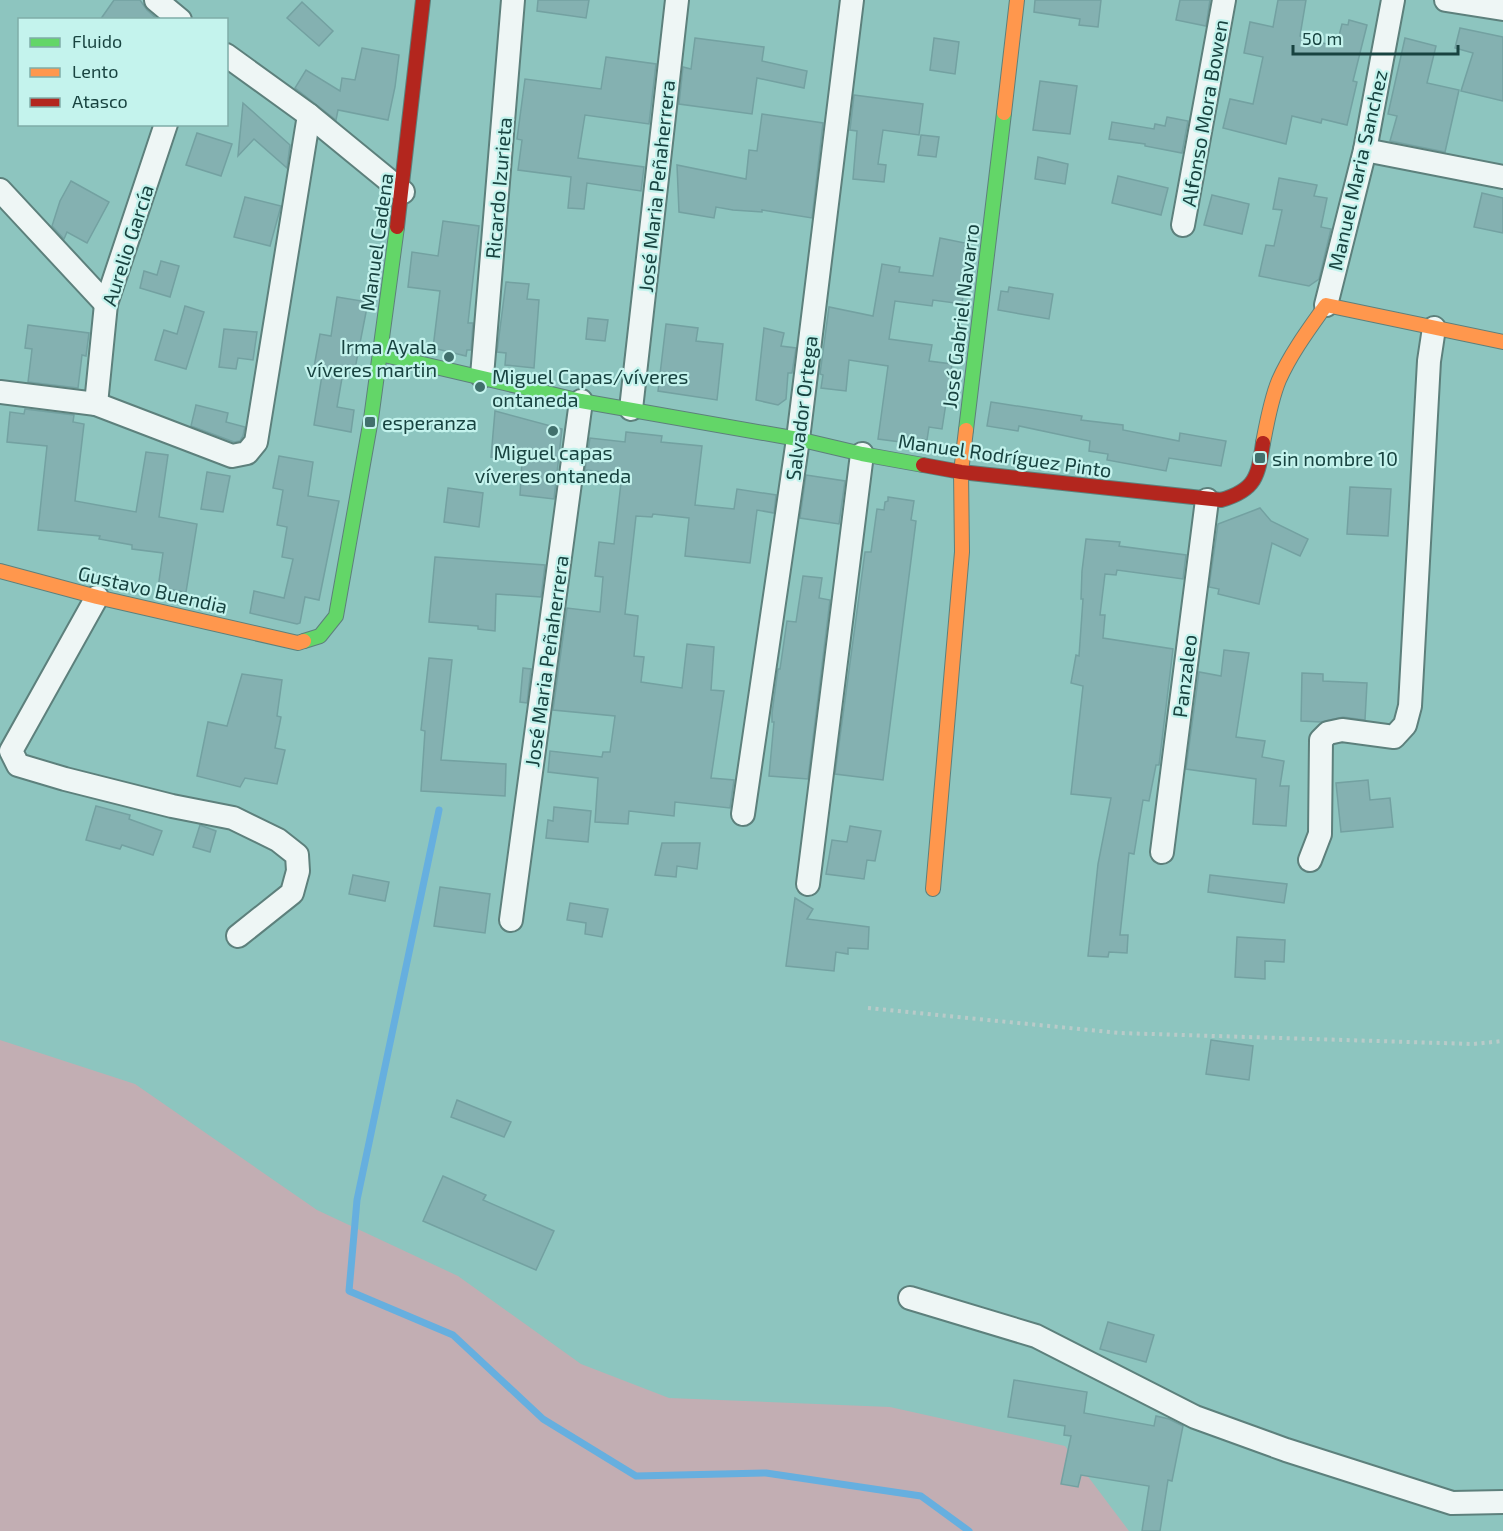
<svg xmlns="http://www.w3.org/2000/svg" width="1503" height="1531" font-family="'Exo 2',sans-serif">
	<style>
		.green { fill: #c2aeb3 }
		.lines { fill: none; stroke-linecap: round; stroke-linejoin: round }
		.stream { stroke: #66afdf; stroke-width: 7 }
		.building { fill: #84b1b1; stroke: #73a1a1; stroke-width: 1.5 }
		.street-casing { stroke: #5d807c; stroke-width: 26 }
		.fast-casing { stroke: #5d807c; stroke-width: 16 }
		.slow-casing { stroke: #5d807c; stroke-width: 16 }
		.jam-casing { stroke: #5d807c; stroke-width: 16 }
		.path { stroke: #b9cbc9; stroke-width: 4; stroke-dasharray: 3 4.5; stroke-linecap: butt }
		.street { stroke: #eef6f5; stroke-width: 22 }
		.fast { stroke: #63d668; stroke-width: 14 }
		.slow { stroke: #ff974d; stroke-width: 14 }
		.jam { stroke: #b3261e; stroke-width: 14 }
		.poi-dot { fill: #41706c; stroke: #c4f3ed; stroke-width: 2 }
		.labels { text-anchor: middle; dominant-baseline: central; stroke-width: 4.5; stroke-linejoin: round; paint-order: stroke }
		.street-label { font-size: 20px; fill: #184340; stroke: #c4f3ed }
		.poi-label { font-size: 20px; fill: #184340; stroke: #c4f3ed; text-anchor: start }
	</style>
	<rect width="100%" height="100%" fill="#8dc5bf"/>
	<path class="green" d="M0,1040L135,1084L317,1210L458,1276L581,1364L669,1398L890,1407L1065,1446L1129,1531H0Z"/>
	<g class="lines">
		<path class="stream" d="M439,810L357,1200L349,1291L453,1335L543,1419L636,1476L766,1473L921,1496L969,1531"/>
	</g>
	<g class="building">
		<path d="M114,0H140L147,10L158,20H100Z"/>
		<path d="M538,0H589L586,18L537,11Z"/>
		<path d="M1035,0H1101L1098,27L1079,25L1080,19L1034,12Z"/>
		<path d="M1180,0H1210L1206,26L1176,20Z"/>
		<path d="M1278,0H1306L1300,36L1336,47L1342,24L1348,25L1349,20L1367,25L1353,81L1357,82L1347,125L1322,119L1321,123L1292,116L1286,144L1223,128L1230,99L1253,104L1263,57L1244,53L1250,22L1273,27Z"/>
		<path d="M302,2L333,31L319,46L287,18Z"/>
		<path d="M1460,28L1503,37V101L1461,91L1473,53L1455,48Z"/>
		<path d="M695,38L764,47L762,61L807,71L804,88L757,78L752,114L679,104L683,67L691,69Z"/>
		<path d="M934,38L959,42L955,74L930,70Z"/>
		<path d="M1405,38L1436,46L1427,83L1459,90L1445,152L1390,141L1397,116L1388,114Z"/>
		<path d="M362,48L399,55L395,87L388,120L338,110L336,120L295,88L306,70L340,91L342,78L355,80Z"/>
		<path d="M606,57L656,64L649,124L585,115L578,158L644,167L641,191L587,183L584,209L568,208L571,177L518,170L522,140L517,139L525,79L601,89Z"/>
		<path d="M1040,81L1077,86L1070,134L1033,130Z"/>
		<path d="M854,95L923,104L919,135L883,130L878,164L886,165L884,182L853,179L857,131L850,130Z"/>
		<path d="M243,103L290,145L287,168L254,139L238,156Z"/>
		<path d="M762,114L823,123L812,218L762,210V212L733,210L716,207L714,218L679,212L677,165L746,179L749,150L757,151Z"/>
		<path d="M1167,117L1188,121L1182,153L1145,146V144L1109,139L1112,122L1154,129L1155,124L1165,126Z"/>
		<path d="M197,133L232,144L221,176L186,165Z"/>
		<path d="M921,135L939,137L936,157L918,155Z"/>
		<path d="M1038,157L1068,164L1065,184L1035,179Z"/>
		<path d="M1118,176L1168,188L1161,215L1112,203Z"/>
		<path d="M1279,178L1317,185L1314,196L1327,198L1321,227L1331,229L1319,279L1309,286L1259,276L1266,245L1274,246L1282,210L1273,209Z"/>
		<path d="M71,181L109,202L87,243L67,232L64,239L52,226L60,201Z"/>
		<path d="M1482,193L1503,198V233L1474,227Z"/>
		<path d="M1212,195L1249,204L1242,234L1204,225Z"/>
		<path d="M245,197L281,206L270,246L234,237Z"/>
		<path d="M443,221L479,226L468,323H473L471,350H467L466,356L433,348L440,291L408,287L412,252L438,256Z"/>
		<path d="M940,238L970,244L962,304L933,300L932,306L895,301L889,339L932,345L929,361L952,364L942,429L929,427L927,440L909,437L908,443L878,439L888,366L849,360L846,391L821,388L823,375L820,374L829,307L873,316L882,264L900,267L899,272L933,276Z"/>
		<path d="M161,261L179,266L170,297L140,288L144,271L157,275Z"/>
		<path d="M506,282L529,284L527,299L539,300L534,368L505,365L506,353L497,352Z"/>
		<path d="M1009,287L1053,294L1049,319L998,310L1001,291L1008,292Z"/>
		<path d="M337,297L368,302L354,374L343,372L337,407L354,410L351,432L314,425L323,369L314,367L320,334L331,336Z"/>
		<path d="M185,306L204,312L186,369L155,360L164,330L177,334Z"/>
		<path d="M588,318L608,320L605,341L586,339Z"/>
		<path d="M666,324L698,328L696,341L723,344L717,400L658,391Z"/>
		<path d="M28,325L89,333L86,356L82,355L78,388L28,382L32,349L25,348Z"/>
		<path d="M764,328L784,333L781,346L796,348L792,373H788L786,399L778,405L756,400Z"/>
		<path d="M224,329L257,332L253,360L238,358L236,369L219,367Z"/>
		<path d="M991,402L1082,416L1081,420L1123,425V430L1179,441L1180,433L1226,441L1221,466L1169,458L1166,471L1107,460L1108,454L1089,451L1090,441L1019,426L1018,431L987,426Z"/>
		<path d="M196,405L228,413L226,422L245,427L243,436L240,441L234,442L191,426Z"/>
		<path d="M25,409L74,415L73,422L84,424L75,501L136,512L146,452L168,455L159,517L197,524L186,592L158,588L163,553L132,549V545L99,539L100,536L38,530L47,446L7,442L10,412L24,414Z"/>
		<path d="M495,411L562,429L554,499L520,495L522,461L491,457Z"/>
		<path d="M626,432L662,436L661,442L702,446L695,505L734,509L737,489L776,495L774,513L757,510L750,563L685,556L689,518L653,514L652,517L636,516L625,614L638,616L634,656L644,657L641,682L682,688L687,644L714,647L711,690L724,691L711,778L734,780L730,808L675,802L674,816L629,811L628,824L595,822L598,778L548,772L550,751L602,757L603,752H610L615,716L553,710L567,608L600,612L603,577L595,576L599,542L614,544L622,474L585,470L590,438L625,442Z"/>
		<path d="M279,456L313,462L308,496L339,501L319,600L305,597L300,623L297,624L250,613L254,591L284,598L293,559L282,557L287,527L277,525L283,490L273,488Z"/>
		<path d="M207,472L230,476L223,512L201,509Z"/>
		<path d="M806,475L845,481L839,524L800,518Z"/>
		<path d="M1350,487L1391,489L1388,536L1347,534Z"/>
		<path d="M448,488L483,493L479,527L444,522Z"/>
		<path d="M888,497L914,501L911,520L916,521L883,780L835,774L865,552H871L877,509L884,510L885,502L888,501Z"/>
		<path d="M1260,508L1271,521L1308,539L1300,556L1272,543L1259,604L1218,594L1219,589L1209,587L1218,524Z"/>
		<path d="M1086,539L1120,542L1119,546L1186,555L1183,579L1117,570L1116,575L1105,574L1100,615H1105L1103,638L1173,649L1159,765H1156L1149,801L1143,800L1134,854L1129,853L1120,935H1128L1127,953L1109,952L1108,957L1088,956L1098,864L1111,798L1071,794L1083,686L1071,683L1076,655L1079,656L1083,599H1081L1082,571Z"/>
		<path d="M435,557L545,565L541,597L496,594L495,631L478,629V626L429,622Z"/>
		<path d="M803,576L822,578L819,598L830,600L808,779L769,776L774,722H772V713L778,669H780L787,621L796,622Z"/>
		<path d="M1224,650L1249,653L1236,737L1265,741L1262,757L1284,761L1280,786H1289L1286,826L1253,824L1256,779L1186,769L1199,672L1221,676Z"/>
		<path d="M429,658L452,660L441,760L506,764L505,796L421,791L425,731L421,730Z"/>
		<path d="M523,668L531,669L527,703L520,702Z"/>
		<path d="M1302,673L1323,674V681L1367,683L1365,720L1343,717L1321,722L1301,721Z"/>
		<path d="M242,674L282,680L277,716L281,717L275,748L285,750L277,784L245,778L240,787L197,776L208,722L227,726Z"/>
		<path d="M1368,780L1370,800L1390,798L1393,827L1341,832L1336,783Z"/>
		<path d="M96,806L130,815L129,819L162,831L153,855L122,845L120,849L86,840Z"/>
		<path d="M554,807L591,811L588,842L546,838L548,820L553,821Z"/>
		<path d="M200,825L216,831L210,852L193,847Z"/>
		<path d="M850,826L881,831L875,861L867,860L864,879L826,874L832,840L847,842Z"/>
		<path d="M662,843H700L697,869L677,866L676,877L655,875Z"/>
		<path d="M353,875L389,882L385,901L349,894Z"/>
		<path d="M1210,875L1287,884L1284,903L1208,892Z"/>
		<path d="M440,887L490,894L485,933L434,926Z"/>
		<path d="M795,898L813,909L807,919L869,927L868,949L848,948V954L836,952L834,971L786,966Z"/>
		<path d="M570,903L608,909L602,937L585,934L586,923L567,920Z"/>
		<path d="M1237,937L1285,940L1284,962L1265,961V979L1235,977Z"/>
		<path d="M1211,1040L1253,1046L1249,1080L1206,1074Z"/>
		<path d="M457,1100L511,1122L504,1137L451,1117Z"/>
		<path d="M443,1176L486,1195L483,1200L554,1231L536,1270L423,1221Z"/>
		<path d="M1108,1322L1154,1335L1146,1362L1100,1349Z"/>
		<path d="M1014,1380L1087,1392L1084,1413L1154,1426L1156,1416L1169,1419L1183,1426L1172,1481L1168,1480L1160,1531H1142L1149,1486L1081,1475L1078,1487L1061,1484L1071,1436L1064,1435L1065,1426L1008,1417Z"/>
	</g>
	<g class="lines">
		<defs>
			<g id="street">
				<path d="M156,0L180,20"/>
				<path d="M1446,0L1503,9"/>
				<path d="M226,55L309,115L403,192"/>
				<path d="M1365,150L1503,177"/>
				<path d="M0,190L106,304"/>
				<path d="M1183,225L1224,0"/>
				<path d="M1326,305L1365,150L1393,0"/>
				<path d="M482,376L513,0"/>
				<path d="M0,392L96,404L232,456L247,453L256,442L309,115"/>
				<path d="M96,404L106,304L166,124"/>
				<path d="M631,409L677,0"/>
				<path d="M97,597L11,751L18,765L65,779L172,806L233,818L278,840L297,855L298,871L292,893L238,936"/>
				<path d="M743,814L798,439L852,0"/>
				<path d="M1162,852L1207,500"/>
				<path d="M1310,860L1320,834L1321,740L1328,733L1342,730L1394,737L1405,725L1410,706L1429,361L1434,328"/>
				<path d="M808,884L862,454"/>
				<path d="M511,920L581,401"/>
				<path d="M910,1298L1036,1336L1195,1417L1286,1450L1452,1503L1503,1502"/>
			</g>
			<g id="fast">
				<path d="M380,354L581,401L798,439L862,454L923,465"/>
				<path d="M966,430L1004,113"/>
				<path d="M304,641L320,636L336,616L371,419L397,227"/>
			</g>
			<g id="slow">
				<path d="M1004,113L1017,0"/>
				<path d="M1263,443C1267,422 1271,399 1279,380C1291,353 1309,329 1326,305L1503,342"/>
				<path d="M0,571L97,597L298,643L304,641"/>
				<path d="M933,889L962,552L961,472L966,430"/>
			</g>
			<g id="jam">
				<path d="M397,227L423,0"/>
				<path d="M923,465L961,472L1221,500C1256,490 1258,476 1263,443"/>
			</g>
		</defs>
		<use href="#street" class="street-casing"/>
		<use href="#fast" class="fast-casing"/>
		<use href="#slow" class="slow-casing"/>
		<use href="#jam" class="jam-casing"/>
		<path class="path" d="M868,1008L1119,1033L1473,1044L1503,1041"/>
		<use href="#street" class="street"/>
		<use href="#fast" class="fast"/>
		<use href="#slow" class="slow"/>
		<use href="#jam" class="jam"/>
	</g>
	<g class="poi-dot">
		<circle cx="449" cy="357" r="6"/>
		<circle cx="480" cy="387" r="6"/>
		<rect x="364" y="416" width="12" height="12" rx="3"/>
		<circle cx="553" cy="431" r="6"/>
		<rect x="1254" y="452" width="12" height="12" rx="3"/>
	</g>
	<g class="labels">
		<g class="street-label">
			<text transform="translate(1204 113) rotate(-80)">Alfonso Mora Bowen</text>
			<text transform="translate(1357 170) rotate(-77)">Manuel Maria Sanchez</text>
			<text transform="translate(656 186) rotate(-84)">José Maria Peñaherrera</text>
			<text transform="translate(498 188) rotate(-85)">Ricardo Izurieta</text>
			<text transform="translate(376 242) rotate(-82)">Manuel Cadena</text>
			<text transform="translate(127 245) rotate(-72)">Aurelio García</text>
			<text transform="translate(960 316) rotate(-83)">José Gabriel Navarro</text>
			<text transform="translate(801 408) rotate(-83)">Salvador Ortega</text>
			<text transform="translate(1005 455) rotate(8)">Manuel Rodríguez Pinto</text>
			<text transform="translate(153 589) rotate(13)">Gustavo Buendia</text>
			<text transform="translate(546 661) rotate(-82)">José Maria Peñaherrera</text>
			<text transform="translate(1184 676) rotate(-83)">Panzaleo</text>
		</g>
		<g class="poi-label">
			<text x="437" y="346" text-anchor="end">Irma Ayala<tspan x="437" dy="23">víveres martin</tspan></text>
			<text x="492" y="376">Miguel Capas/víveres<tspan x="492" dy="23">ontaneda</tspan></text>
			<text x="382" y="422">esperanza</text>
			<text x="553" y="452" text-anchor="middle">Miguel capas<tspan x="553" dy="23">víveres ontaneda</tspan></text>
			<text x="1272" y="458">sin nombre 10</text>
		</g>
	</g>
	<rect x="18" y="18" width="210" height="108" fill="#c4f3ed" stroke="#7fada8" stroke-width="1.5"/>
	<rect x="30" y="38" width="30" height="9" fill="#63d668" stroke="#7fada8" stroke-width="1.5"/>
	<text x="72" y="48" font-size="18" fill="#184340">Fluido</text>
	<rect x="30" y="68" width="30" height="9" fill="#ff974d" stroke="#7fada8" stroke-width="1.5"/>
	<text x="72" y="78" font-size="18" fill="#184340">Lento</text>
	<rect x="30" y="98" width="30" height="9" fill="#b3261e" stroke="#7fada8" stroke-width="1.5"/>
	<text x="72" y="108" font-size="18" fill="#184340">Atasco</text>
	<path d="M1293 45v9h165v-9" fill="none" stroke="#184340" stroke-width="3"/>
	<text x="1302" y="45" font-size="18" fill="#184340" stroke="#c4f3ed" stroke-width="4.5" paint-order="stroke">50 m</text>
</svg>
